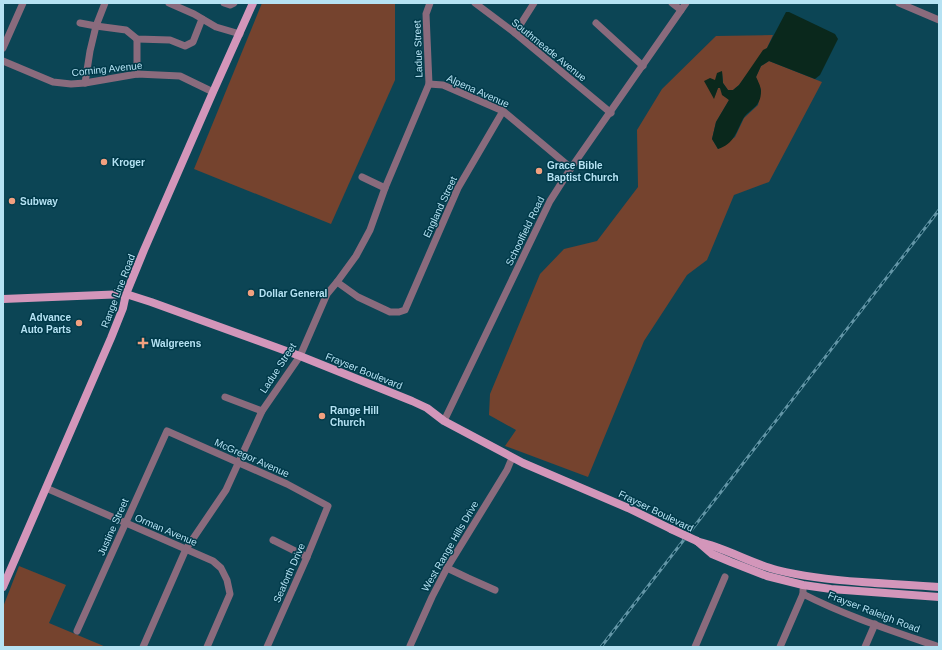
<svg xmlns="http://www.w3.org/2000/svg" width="942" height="650" font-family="Helvetica,sans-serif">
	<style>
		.green { fill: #75432e }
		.water { fill: #0a281c }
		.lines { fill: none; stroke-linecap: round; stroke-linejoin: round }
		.minor { stroke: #8a6b7d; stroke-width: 7 }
		.major { stroke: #d396ba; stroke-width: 8 }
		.rail-casing { stroke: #6396a7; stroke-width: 3 }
		.rail { stroke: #003a4a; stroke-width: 1.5; stroke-dasharray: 4.5; stroke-linecap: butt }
		.major-bridge { stroke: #d396ba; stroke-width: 8 }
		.poi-dot { fill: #f2a07f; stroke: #003a4a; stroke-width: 1.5 }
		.labels { text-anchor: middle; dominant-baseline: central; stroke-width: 3; stroke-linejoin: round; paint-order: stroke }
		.street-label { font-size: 10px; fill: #b5e2f3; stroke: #003a4a }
		.poi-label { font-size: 10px; font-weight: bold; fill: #b5e2f3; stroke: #003a4a; text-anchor: start }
	</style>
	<rect width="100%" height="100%" fill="#0c4555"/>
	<g class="green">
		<path d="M262,3H395V80L331,224L194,169Z"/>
		<path d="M773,35L767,48L739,85L733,90H728L723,83L722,72L714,98L718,88H720L729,100L716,122L712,139L718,149L735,137L744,118L758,105L761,90L756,77L761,66L769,61L822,82L769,182L734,195L707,260L687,275L644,341L588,477L505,446L516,430L489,415L490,394L540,274L564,249L597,241L638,187L637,130L662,89L716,36Z"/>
		<path d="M19,566L66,585L49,623L106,647H3V607Z"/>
	</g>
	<path class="water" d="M786,12H789L835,34L838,39L820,75L815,79L769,61L761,66L756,77C758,81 761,87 761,91C761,108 750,108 743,119C736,132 734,144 718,149L712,139L716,122L729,100L722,95L720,88H718L714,99L704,81L710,78L715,80L717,73L722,71L723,83L728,90H733L739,85L763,50L767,48Z"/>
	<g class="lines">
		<g class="minor">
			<path d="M169,3L194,14L216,27L240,34"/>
			<path d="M224,3L230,5L234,3"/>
			<path d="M475,3L515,33L611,113"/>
			<path d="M672,3L681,10"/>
			<path d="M899,3L939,20"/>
			<path d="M80,23L96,26L126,30L137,39L170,40L185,46L193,42L202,19"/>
			<path d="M596,23L643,66"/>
			<path d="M515,33L534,3"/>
			<path d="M3,48L23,3"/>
			<path d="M3,61L53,82L71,84L85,83L137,74L180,76L213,92"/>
			<path d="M137,74V39"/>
			<path d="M85,83L90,51L96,26L105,3"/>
			<path d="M429,84L443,85L503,111L571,168"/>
			<path d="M362,177L385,188"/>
			<path d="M337,282L358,297L390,312H399L405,310L458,188L503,111"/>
			<path d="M225,397L262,411"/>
			<path d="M444,421L550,201L571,168L686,3"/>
			<path d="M46,488L213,561L221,568L227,580L230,594L207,647"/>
			<path d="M273,540L307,557"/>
			<path d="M447,568L468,578L495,590"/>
			<path d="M803,594C846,616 893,631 939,647"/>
			<path d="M77,631L167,431L287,484L328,506L307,557L267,647"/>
			<path d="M410,646L432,597L447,568L507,470L512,458"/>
			<path d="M143,647L186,549L226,490L262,411L300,356L327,294L337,282L356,256L370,230L385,188L429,84L426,14L430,3"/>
			<path d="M695,647L725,577"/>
			<path d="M780,647L803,594V590"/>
			<path d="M865,647L875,624"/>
		</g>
		<g class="major">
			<path d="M3,299L126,294L151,302L300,356L412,401L427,408L444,421L523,463L628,508L671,529"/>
			<path d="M697,541L712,554L731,562L767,576L803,585L831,589L939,597"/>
			<path d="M699,542C726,548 750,563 777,570C805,577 834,580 862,582C888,584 913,585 939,587"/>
			<path d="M3,587L111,338L123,308L126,294L144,250L213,92L253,3"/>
		</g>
		<defs>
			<path id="rail" d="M601,647L939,210"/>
		</defs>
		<use href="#rail" class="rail-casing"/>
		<use href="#rail" class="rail"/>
		<path class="major-bridge" d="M671,529L697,541"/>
	</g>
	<g class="poi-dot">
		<circle cx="104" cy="162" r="4"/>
		<circle cx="539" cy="171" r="4"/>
		<circle cx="12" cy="201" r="4"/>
		<circle cx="251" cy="293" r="4"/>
		<circle cx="79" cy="323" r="4"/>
		<path d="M141 337h4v4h4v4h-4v4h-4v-4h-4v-4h4z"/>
		<circle cx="322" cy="416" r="4"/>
	</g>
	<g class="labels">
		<g class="street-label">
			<text transform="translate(418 49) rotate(-92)">Ladue Street</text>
			<text transform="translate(549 50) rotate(39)">Southmeade Avenue</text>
			<text transform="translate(107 69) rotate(-6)">Corning Avenue</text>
			<text transform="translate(478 91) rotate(24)">Alpena Avenue</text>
			<text transform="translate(440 207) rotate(-65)">England Street</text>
			<text transform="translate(525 231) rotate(-64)">Schoolfield Road</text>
			<text transform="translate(118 291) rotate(-69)">Range Line Road</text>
			<text transform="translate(278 368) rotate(-57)">Ladue Street</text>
			<text transform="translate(364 371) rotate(22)">Frayser Boulevard</text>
			<text transform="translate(252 458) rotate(24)">McGregor Avenue</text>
			<text transform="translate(656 511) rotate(26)">Frayser Boulevard</text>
			<text transform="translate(113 527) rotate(-66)">Justine Street</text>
			<text transform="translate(166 530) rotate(23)">Orman Avenue</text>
			<text transform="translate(450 546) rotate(-60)">West Range Hills Drive</text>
			<text transform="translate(289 573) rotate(-66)">Seaforth Drive</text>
			<text transform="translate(874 612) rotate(21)">Frayser Raleigh Road</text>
		</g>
		<g class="poi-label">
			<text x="112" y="162">Kroger</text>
			<text x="547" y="165">Grace Bible<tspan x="547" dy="12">Baptist Church</tspan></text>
			<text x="20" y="201">Subway</text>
			<text x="259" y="293">Dollar General</text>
			<text x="71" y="317" text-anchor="end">Advance<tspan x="71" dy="12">Auto Parts</tspan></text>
			<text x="151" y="343">Walgreens</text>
			<text x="330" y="410">Range Hill<tspan x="330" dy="12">Church</tspan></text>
		</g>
	</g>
	<rect width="942" height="650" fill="none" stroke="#b5e2f3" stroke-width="8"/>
</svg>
